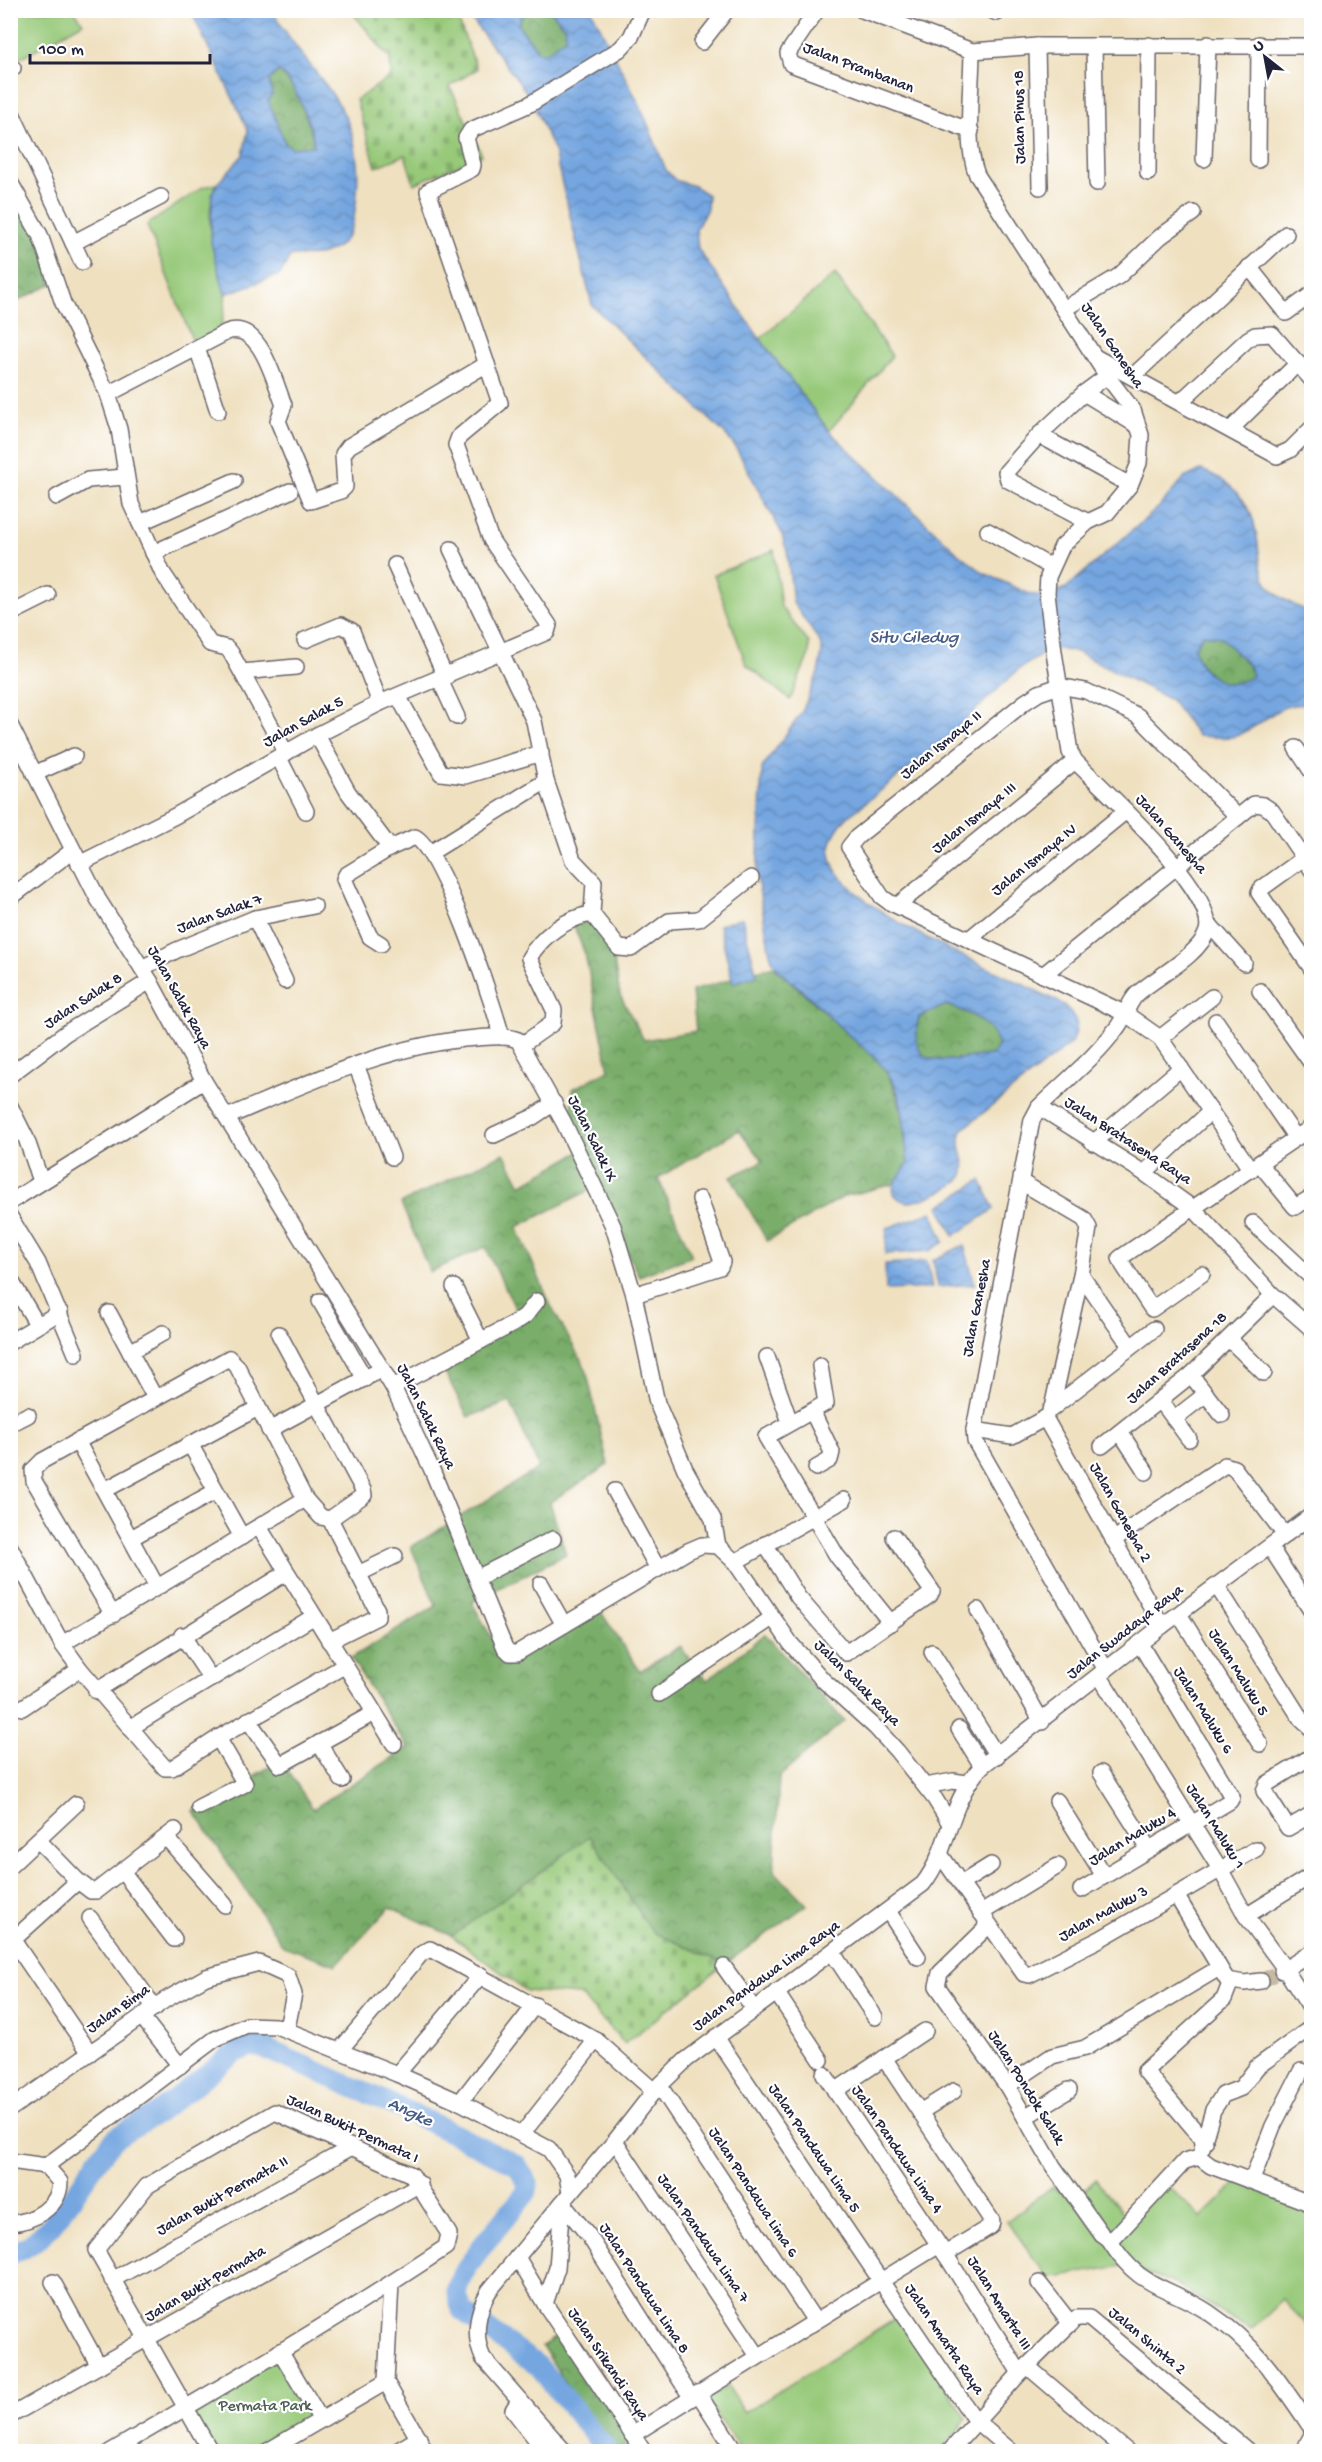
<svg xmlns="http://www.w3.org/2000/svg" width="1322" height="2462" font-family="'Gochi Hand',sans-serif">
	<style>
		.green { fill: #97c979; stroke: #5c765a; stroke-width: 1.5 }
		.forest { fill: url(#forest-crowns); stroke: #4e6852; stroke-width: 1.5 }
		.cemetery { fill: url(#cemetery-stones); stroke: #5c765a; stroke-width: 1.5 }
		.water { fill: url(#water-waves); stroke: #4c648e; stroke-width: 1.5; fill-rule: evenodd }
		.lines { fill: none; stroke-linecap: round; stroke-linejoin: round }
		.river { stroke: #75a6e0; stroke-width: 21 }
		.minor-tunnel { stroke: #c6baa5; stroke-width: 15; stroke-dasharray: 15 8; stroke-linecap: butt }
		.minor-casing { stroke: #6a6469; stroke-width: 18 }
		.minor { stroke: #fff; stroke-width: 15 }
		.labels { text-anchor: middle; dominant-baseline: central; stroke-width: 4.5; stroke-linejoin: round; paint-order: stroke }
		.street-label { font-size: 16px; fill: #22223b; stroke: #fff }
		.park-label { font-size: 16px; fill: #4b5c51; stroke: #fff }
		.water-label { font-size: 18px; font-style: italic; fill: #475d85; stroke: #fff }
	</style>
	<defs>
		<pattern id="forest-crowns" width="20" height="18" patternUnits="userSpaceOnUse" patternTransform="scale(1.5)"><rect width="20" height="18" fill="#79ad69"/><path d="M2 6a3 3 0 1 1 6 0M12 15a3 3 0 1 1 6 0" fill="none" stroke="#638c58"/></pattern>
		<pattern id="cemetery-stones" width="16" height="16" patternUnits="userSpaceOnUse" patternTransform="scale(1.5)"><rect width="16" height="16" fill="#97c979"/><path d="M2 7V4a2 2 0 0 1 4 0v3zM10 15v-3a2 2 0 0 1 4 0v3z" fill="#82ac6a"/></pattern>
		<pattern id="water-waves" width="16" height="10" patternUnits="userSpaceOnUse" patternTransform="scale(1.5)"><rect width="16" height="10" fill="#75a6e0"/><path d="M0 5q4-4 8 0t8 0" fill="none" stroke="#6087b7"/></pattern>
	</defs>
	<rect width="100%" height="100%" fill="#fff"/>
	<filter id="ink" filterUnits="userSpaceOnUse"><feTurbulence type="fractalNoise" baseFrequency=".0167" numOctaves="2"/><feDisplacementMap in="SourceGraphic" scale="12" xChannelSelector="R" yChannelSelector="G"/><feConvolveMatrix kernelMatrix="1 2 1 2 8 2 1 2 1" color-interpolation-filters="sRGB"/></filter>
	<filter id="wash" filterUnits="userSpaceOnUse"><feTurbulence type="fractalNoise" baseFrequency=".008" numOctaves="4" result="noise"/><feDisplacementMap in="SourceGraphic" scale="24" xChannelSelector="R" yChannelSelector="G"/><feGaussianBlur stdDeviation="1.35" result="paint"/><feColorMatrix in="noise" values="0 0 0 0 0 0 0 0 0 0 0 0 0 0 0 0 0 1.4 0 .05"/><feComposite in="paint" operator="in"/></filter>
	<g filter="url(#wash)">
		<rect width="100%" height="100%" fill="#efe0bf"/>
		<g class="green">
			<path d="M11,11H75L83,23L11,63Z"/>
			<path d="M217,184C200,220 218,257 225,293C227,304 222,319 221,330L193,342L147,225L203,187Z"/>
			<path d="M835,274L892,356L829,431L760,339Z"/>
			<path d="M774,550L781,607L809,643V654L790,700L746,664L714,575Z"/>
			<path d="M1096,2179L1127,2218L1165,2183L1201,2218L1240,2180L1311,2202V2329L1283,2300L1251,2330L1170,2281L1122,2266L1048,2278L1007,2221L1052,2187L1074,2200Z"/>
			<path d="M900,2316L967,2419L940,2451H742L706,2400L728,2386L744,2413Z"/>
			<path d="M280,2351L321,2420L266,2451H211L185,2408Z"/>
		</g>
		<g class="forest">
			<path d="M529,11H551L565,27L566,38L547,53L539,52L518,25L521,17Z"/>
			<path d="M278,71C295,80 312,128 314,146L292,148L285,143L267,100L272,95L269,80Z"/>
			<path d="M10,193L41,238L52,284L11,304Z"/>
			<path d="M1203,634L1222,637L1249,666L1252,676C1226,694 1201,675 1194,648Z"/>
			<path d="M593,899L610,940L620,995L644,1040L696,1031L692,991L773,966L875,1056C904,1091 902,1121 908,1165L894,1184L845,1196L767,1241L731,1177L763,1161L739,1130L658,1178L692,1256L639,1276L594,1188L517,1227L551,1306L586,1369L608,1465L550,1502L566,1554L472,1602L503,1659L597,1606L640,1671L680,1646L706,1681L765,1634L844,1721L779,1777L774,1871L807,1905L725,1964L652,1932L590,1837L452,1936L390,1907L336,1965L283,1946L194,1811L281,1760L313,1809L408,1748L351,1658L436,1606L411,1547L539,1468L510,1402L468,1417L440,1363L521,1320L485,1247L430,1272L401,1203L504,1153L521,1185L583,1150L570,1126L573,1089L609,1070L585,954L568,911Z"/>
			<path d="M946,1005C969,1012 990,1021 999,1045L992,1055C957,1057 904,1079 919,1017Z"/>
			<path d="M565,2331L649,2451H609L542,2346Z"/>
		</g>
		<g class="cemetery">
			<path d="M351,11H449L459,22L477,69L450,86L482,155L414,184L405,155L376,167L356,100L391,76L390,59Z"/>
			<path d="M590,1836L652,1932L725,1964L624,2044L580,1995L526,1991L452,1936Z"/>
		</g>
		<g class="water">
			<path d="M191,11H273C310,80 365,102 357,192C355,219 353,246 322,254C312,257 301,254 290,257L280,275L225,294L211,243L212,194L217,184L243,155L248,130ZM278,71C294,79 313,129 314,146L292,148L285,143L268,100L272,95L269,80Z"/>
			<path d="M475,11H529L521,17L518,25L539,52L546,53L566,37L565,27L551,11H592L642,110L666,170L675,180L694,186L708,195L707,209L696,229L698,249L760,339L829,431L958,553L984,573L1032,595H1050L1066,588L1159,507L1184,478L1201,470C1230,480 1251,501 1256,532C1260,550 1258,570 1269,586C1279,599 1297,606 1311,613V706C1277,698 1266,726 1236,736C1226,739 1210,736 1198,736L1171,700L1077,652L1052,648L1019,669L944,740L844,820C834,833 826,846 832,862C852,916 1012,975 1064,1005C1077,1018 1081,1026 1071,1043L962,1130C955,1149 969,1161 963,1175C959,1186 920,1202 909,1202C901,1202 897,1198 893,1192L894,1184L908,1164C905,1141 905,1113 897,1091C887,1063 864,1050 843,1030C829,1017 817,1003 803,991C789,978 776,973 770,954L757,877L762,768L802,712L818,673L822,652L820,642L793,603L787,551L781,532L736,448L727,436L592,305L554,151L530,97L473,21ZM1203,634L1221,637L1249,666L1252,676C1226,694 1201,675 1194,648ZM946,1005C969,1012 990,1021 999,1045L992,1055C957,1057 904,1079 919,1017Z"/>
			<path d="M742,918L757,975L733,983L719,925Z"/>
			<path d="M981,1180L994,1209L954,1236L939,1206Z"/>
			<path d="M932,1212L944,1242L929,1251L885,1254L887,1228Z"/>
			<path d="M964,1245L975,1284L938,1287L933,1260Z"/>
			<path d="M927,1261L932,1288L886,1290L885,1264Z"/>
		</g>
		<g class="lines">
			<path class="river" d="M10,2253C53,2246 85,2169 114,2140C125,2129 143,2123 157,2113C184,2095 209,2071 236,2052L251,2046L264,2048L405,2110L517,2165L528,2184L526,2193C508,2216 464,2262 457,2289C456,2296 460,2304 463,2311L538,2366L608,2452"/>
		</g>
	</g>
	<g filter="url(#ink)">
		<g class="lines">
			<path class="minor-tunnel" d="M1261,1981L1282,1971"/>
			<defs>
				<g id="minor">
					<path d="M817,10L788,53L791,64L971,131"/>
					<path d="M862,10L972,51L1037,46H1312"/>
					<path d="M991,10L997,13"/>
					<path d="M702,42L727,10"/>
					<path d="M1037,46L1040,187"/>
					<path d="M1094,46L1097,183"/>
					<path d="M972,51C972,86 964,143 977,175L1107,376L1133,410L1141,435L1139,463L1130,485L1107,513L1088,522L1062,546L1048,577L1047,593L1054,652L1070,752L1075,761C1103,789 1218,892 1207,931C1200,955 1156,977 1137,994C1127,1004 1125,1019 1116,1029C1095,1058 1064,1082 1039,1107L1032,1120L974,1430L975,1441L1106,1670"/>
					<path d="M10,69L13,68"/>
					<path d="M10,109L82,262"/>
					<path d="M1204,159L1208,44"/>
					<path d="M1258,160L1259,44"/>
					<path d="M1148,173L1149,45"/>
					<path d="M10,182L40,235L63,303L108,394L119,429L131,504L144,532L162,572L210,644L227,648L231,653L286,753"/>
					<path d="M73,243L161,197"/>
					<path d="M1249,267L1286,313L1312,294"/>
					<path d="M1064,309L1119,276L1160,237L1193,213"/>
					<path d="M197,348L218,411"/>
					<path d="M1097,358L1277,456L1290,450L1312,428"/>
					<path d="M1133,376L1286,234"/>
					<path d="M1084,393L1107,376"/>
					<path d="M108,394L227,332C260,320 274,381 284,405L278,421L311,501L341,491L345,487L343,454L349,446L487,364"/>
					<path d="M1180,402L1248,339L1255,335L1272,334L1312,380"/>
					<path d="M1231,429L1298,363"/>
					<path d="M1039,435L1130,485"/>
					<path d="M57,497L88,480L125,477"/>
					<path d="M1088,522L1008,480L1006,472L1039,435L1084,393L1138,426"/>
					<path d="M140,523L234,481"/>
					<path d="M988,531L1051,567"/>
					<path d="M451,549L534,721L546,781L573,860L594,882L592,914"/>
					<path d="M153,553L290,491"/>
					<path d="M395,565L446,678"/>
					<path d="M10,614L48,595"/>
					<path d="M305,640L341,625L352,631L380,703"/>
					<path d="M242,672L296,667"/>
					<path d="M440,680L457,717"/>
					<path d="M398,696L441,773L466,776L541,753"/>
					<path d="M10,725L98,899L150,981L204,1081L393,1387L432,1470L505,1648L510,1653H517L688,1551L702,1545L718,1546L735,1562L791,1644L823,1680L875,1727L897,1751L935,1799L949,1822"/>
					<path d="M317,735L348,792L390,848"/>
					<path d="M1296,748L1312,772"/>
					<path d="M279,758L306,811"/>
					<path d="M34,774L74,756"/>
					<path d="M1238,817L1138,716L1086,691L1059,686L1039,693L1025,702L857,837L849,847L882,897L889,902L1126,1014L1160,1038L1251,1170"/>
					<path d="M430,853L546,781"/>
					<path d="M1304,858L1261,889L1259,893L1312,969"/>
					<path d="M79,864L175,816L317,735L380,703L547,632L549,625L491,540L456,445L459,437L500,403L428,191L472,169L473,165L466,138L471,130L530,104L620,49L631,37L643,10"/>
					<path d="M10,898L72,851"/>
					<path d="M898,905L1075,761"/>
					<path d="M255,918L285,981"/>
					<path d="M1208,923L1244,963"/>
					<path d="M969,939L1126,811"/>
					<path d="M381,944L370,937L344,879L346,875L390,848L415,837C442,850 493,1003 502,1037"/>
					<path d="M142,968L177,950L255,918L314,906"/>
					<path d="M1043,975L1254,804L1263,805L1272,811L1312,870"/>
					<path d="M1260,991L1312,1064"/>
					<path d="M1216,1021L1296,1138"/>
					<path d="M1160,1038L1212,997"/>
					<path d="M523,1044L553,1023L554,1010L529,958C542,936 566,918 592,914L619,948L631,949L669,921L699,919L751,878"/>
					<path d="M356,1065L392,1157"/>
					<path d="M10,1075L66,1033L150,981"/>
					<path d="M10,1106L26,1138L41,1181"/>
					<path d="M1039,1107L1144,1173L1194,1209L1273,1295L1312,1329"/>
					<path d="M227,1117C308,1083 389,1044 477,1038C491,1037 505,1035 518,1040L564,1123L613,1226L634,1295L657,1403L685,1469L713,1519L718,1546"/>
					<path d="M494,1135L533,1117L554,1103"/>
					<path d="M1093,1143L1181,1068"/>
					<path d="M1260,1164L1295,1207L1312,1197"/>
					<path d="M1144,1173L1211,1111"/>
					<path d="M1021,1182L1084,1219L1089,1228L1081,1275L1052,1408"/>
					<path d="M10,1202L204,1081"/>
					<path d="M10,1217L38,1263L76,1354"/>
					<path d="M1253,1223L1312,1278"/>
					<path d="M1202,1274L1152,1309L1123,1265L1120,1258L1312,1127"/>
					<path d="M1081,1275L1130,1346"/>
					<path d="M10,1279L34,1319"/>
					<path d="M454,1287L481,1341"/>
					<path d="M634,1295L720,1267L722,1262L700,1199"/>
					<path d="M320,1301L365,1379"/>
					<path d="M109,1313L155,1398"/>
					<path d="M279,1334L363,1490L364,1495L330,1519"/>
					<path d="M1229,1339L1264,1373"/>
					<path d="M10,1342L60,1312"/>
					<path d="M130,1352L163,1333"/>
					<path d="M767,1357L790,1422"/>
					<path d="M820,1366L826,1403L766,1437L837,1556L891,1623"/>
					<path d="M1191,1375L1222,1415"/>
					<path d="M393,1387L513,1324L525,1316L537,1301"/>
					<path d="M1161,1401L1189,1439"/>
					<path d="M1050,1410L1154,1329"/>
					<path d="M812,1411L832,1452L830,1460L816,1468"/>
					<path d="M1045,1418L1162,1626"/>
					<path d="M1174,1419L1206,1394"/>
					<path d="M10,1424L28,1415"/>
					<path d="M269,1430L382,1369"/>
					<path d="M974,1430L1012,1436L1045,1418"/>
					<path d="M1120,1432L1146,1472"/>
					<path d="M77,1441L157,1587"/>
					<path d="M190,1444L242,1537"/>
					<path d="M1102,1446L1191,1375L1273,1295"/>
					<path d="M105,1490L258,1408"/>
					<path d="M615,1491L658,1569"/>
					<path d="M259,1527L394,1744"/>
					<path d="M131,1538L216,1491"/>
					<path d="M1113,1540L1225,1465L1234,1468L1285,1535"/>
					<path d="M765,1544L798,1597L846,1653L930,1595L932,1591L894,1537"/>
					<path d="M10,1547L62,1644L80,1669L165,1768H172L218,1738L344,1666"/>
					<path d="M1270,1547L1312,1612"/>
					<path d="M735,1562L844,1500"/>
					<path d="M358,1574L395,1556"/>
					<path d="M477,1578L553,1539"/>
					<path d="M541,1584L564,1625"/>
					<path d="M1217,1586L1301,1719L1312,1729"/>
					<path d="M978,1610L1042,1722"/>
					<path d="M1179,1614L1260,1744"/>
					<path d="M113,1615L34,1481L33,1470L42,1461L229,1358L237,1366L305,1499L321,1517L330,1519L377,1610V1617L329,1641"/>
					<path d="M182,1635L211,1679"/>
					<path d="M62,1644L305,1499"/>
					<path d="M932,1652L997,1756"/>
					<path d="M1099,1675L1220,1869L1246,1916L1285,1969L1312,1952"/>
					<path d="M96,1691L286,1573"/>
					<path d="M659,1694L772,1618"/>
					<path d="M22,1708L80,1669"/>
					<path d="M248,1720L280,1765L374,1713"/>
					<path d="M130,1728L313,1617"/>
					<path d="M959,1729L982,1766"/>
					<path d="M319,1743L342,1780"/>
					<path d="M1312,1756L1267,1784L1264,1791L1288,1828L1312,1814"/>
					<path d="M1101,1773L1149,1849"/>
					<path d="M925,1786L953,1781L966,1783"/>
					<path d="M1057,1801L1104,1876"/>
					<path d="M199,1807L245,1784L218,1738"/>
					<path d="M166,1837L225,1905"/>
					<path d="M38,1840L78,1881"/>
					<path d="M940,1854L1024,1974L1029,1975L1100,1939L1256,1849"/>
					<path d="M10,1866L76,1804"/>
					<path d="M122,1871L174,1939"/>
					<path d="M962,1883L991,1865"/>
					<path d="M1081,1890L1230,1801L1232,1797L1140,1644"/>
					<path d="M1176,1895L1227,1980L1244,1983L1261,1981"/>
					<path d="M888,1911L918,1957"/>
					<path d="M981,1913L1058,1866"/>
					<path d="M1246,1916L1312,1875"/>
					<path d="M90,1918L155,2008"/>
					<path d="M986,1923L985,1929L940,1973L937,1986L1007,2086L1053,2166L1102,2235L1109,2240L1114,2238L1185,2161L1199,2157"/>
					<path d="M10,1936L90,2053"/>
					<path d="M14,1939L78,1881L91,1891H96L175,1830"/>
					<path d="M832,1952L875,2017"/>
					<path d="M724,1967L754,2009"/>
					<path d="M1282,1971L1285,1969L1312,2011"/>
					<path d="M776,1992L821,2060"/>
					<path d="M142,2017L180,2066"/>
					<path d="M716,2037L975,2420L1012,2452"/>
					<path d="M340,2050L421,1954L430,1949L596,2040L654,2091"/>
					<path d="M884,2058L992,2221L991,2226L945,2254"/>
					<path d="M397,2074L481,1975"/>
					<path d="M824,2074L949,2260L1020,2373"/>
					<path d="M659,2085L815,2321"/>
					<path d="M1007,2086L1052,2056L1085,2048L1219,1968"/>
					<path d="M835,2091L925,2031"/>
					<path d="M460,2102L535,2005"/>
					<path d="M10,2109L165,2000L206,1977L259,1963L288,1976L294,1994L287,2028"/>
					<path d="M920,2112L954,2091"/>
					<path d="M1025,2117L1069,2090"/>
					<path d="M522,2134L596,2040"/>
					<path d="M615,2141L758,2356"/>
					<path d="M1205,2142L1145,2071L1224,1999L1231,1981"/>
					<path d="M1202,2148L1213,2110L1223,2095L1241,2088L1257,2067L1312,2027"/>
					<path d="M1199,2157L1211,2166L1312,2204"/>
					<path d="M10,2161L46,2166"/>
					<path d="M46,2166L215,2039L247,2025L276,2026L397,2074L460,2102L549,2149L567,2175L570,2193"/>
					<path d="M1252,2180L1273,2126L1301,2071"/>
					<path d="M10,2223C33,2222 60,2207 60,2182L46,2166"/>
					<path d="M1109,2240C1140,2290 1165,2284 1208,2312C1255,2343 1281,2383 1312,2429"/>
					<path d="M517,2257L545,2304"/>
					<path d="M112,2280L352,2147"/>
					<path d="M53,2282L99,2366"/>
					<path d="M391,2283L386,2382L426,2452"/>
					<path d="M1039,2283L1071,2324"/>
					<path d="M280,2351L321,2420"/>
					<path d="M1027,2366L1128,2452"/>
					<path d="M698,2393L736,2452"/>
					<path d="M519,2400L513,2410L546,2452"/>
					<path d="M10,2416L420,2184"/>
					<path d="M632,2435L939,2245"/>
					<path d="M110,2452C223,2386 337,2320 446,2247L449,2234L412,2175L275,2112L147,2186L96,2250L211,2452"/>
					<path d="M266,2452L386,2382"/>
					<path d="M395,2452L419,2438"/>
					<path d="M565,2452L483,2358C473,2336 477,2311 489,2291L562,2203L589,2236L691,2397"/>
					<path d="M644,2452L545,2304L557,2268L562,2203L615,2141L654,2091L686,2060L923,1884C951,1848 947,1804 982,1766L1162,1626L1312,1515"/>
					<path d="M949,2452L1020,2373L1076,2318H1089L1249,2452"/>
					<path d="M1309,2452L1307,2444L1312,2435"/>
				</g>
			</defs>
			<use href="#minor" class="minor-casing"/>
			<use href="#minor" class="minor"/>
		</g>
	</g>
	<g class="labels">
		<g class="street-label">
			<text transform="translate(858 69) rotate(21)">Jalan Prambanan</text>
			<text transform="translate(1021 117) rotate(-91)">Jalan Pinus 18</text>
			<text transform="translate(1111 346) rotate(56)">Jalan Ganesha</text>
			<text transform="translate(304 723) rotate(-29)">Jalan Salak 5</text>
			<text transform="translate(942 746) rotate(-39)">Jalan Ismaya II</text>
			<text transform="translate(975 819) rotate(-39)">Jalan Ismaya III</text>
			<text transform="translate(1170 835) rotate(49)">Jalan Ganesha</text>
			<text transform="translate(1035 861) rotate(-39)">Jalan Ismaya IV</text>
			<text transform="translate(220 915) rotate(-20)">Jalan Salak 7</text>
			<text transform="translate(178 998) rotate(61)">Jalan Salak Raya</text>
			<text transform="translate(84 1002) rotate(-33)">Jalan Salak 8</text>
			<text transform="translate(591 1139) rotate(64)">Jalan Salak IX</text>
			<text transform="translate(1127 1142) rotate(33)">Jalan Bratasena Raya</text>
			<text transform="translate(978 1308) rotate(-79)">Jalan Ganesha</text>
			<text transform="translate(1178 1359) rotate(-42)">Jalan Bratasena 18</text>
			<text transform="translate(425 1417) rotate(64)">Jalan Salak Raya</text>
			<text transform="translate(1119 1513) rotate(61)">Jalan Ganesha 2</text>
			<text transform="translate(1126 1633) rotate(-38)">Jalan Swadaya Raya</text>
			<text transform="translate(1237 1673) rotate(58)">Jalan Maluku 5</text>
			<text transform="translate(856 1684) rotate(45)">Jalan Salak Raya</text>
			<text transform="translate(1202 1711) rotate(58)">Jalan Maluku 6</text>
			<text transform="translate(1214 1827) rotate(58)">Jalan Maluku 1</text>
			<text transform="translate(1133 1838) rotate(-31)">Jalan Maluku 4</text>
			<text transform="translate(1104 1915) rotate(-29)">Jalan Maluku 3</text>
			<text transform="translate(767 1977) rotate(-36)">Jalan Pandawa Lima Raya</text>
			<text transform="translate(119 2010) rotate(-35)">Jalan Bima</text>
			<text transform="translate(1025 2088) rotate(58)">Jalan Pondok Salak</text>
			<text transform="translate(352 2130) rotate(25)">Jalan Bukit Permata I</text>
			<text transform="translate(813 2149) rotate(56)">Jalan Pandawa Lima 5</text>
			<text transform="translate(896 2150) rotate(56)">Jalan Pandawa Lima 4</text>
			<text transform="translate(752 2193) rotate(57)">Jalan Pandawa Lima 6</text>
			<text transform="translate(223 2197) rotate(-29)">Jalan Bukit Permata II</text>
			<text transform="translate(702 2239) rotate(56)">Jalan Pandawa Lima 7</text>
			<text transform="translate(206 2285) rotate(-30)">Jalan Bukit Permata</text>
			<text transform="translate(643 2289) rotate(57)">Jalan Pandawa Lima 8</text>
			<text transform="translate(998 2304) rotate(58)">Jalan Amarta III</text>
			<text transform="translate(943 2340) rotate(56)">Jalan Amarta Raya</text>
			<text transform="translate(1146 2342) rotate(40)">Jalan Shinta 2</text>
			<text transform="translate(607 2365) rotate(56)">Jalan Srikandi Raya</text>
		</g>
		<g class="park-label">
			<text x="265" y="2407">Permata Park</text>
		</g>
		<g class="water-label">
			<text x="914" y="638">Situ Ciledug</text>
			<text transform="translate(410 2113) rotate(25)">Angke</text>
		</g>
	</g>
	<rect width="1322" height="2462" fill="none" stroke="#fff" stroke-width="36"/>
	<g transform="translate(1265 57) rotate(329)" stroke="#ffffff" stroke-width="4.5" paint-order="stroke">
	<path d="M0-4.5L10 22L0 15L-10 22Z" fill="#22223b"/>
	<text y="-9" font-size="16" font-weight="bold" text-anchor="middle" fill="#22223b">U</text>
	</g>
	<path d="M30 54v9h180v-9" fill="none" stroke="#22223b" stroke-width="3"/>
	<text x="39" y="54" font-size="18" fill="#22223b" stroke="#ffffff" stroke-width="4.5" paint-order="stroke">100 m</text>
</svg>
